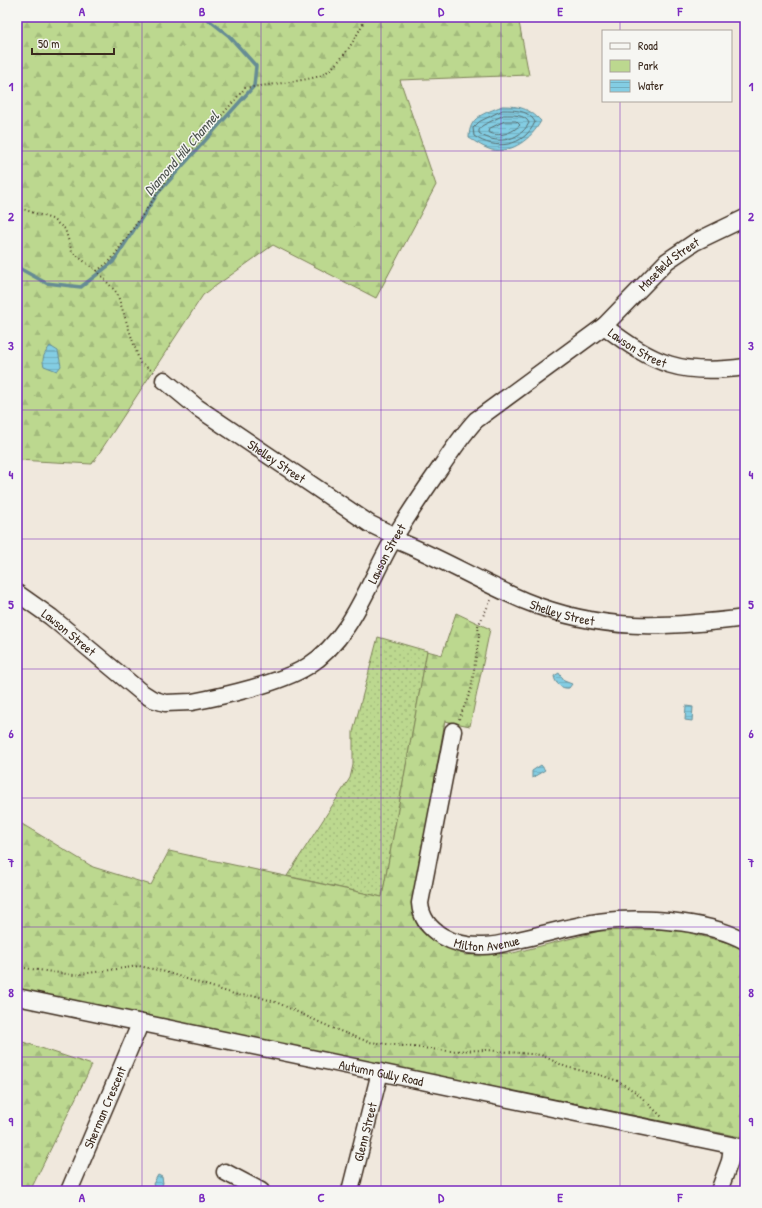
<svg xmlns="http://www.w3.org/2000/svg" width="762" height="1208" font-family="'Patrick Hand',sans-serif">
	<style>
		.green { fill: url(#green-dots); stroke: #7c8156 }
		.forest { fill: url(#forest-firs); stroke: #7c8156 }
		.water { fill: url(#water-rules); stroke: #668c94 }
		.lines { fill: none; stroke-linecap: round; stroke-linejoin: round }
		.shore { stroke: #586b6d; stroke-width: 1 }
		.stream { stroke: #668c94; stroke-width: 3.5 }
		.minor-casing { stroke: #3b2a1e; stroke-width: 19 }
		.path { stroke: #3b2a1e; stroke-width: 2; stroke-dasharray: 1 3; stroke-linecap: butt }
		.minor { stroke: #f6f6f2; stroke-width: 16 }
		.grid { fill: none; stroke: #7b2cbf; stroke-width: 1; stroke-opacity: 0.55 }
		.labels { text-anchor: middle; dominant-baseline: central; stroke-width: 3; stroke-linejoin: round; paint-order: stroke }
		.street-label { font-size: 13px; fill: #3b2a1e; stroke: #f6f6f2 }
		.water-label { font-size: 14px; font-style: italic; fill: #4d534f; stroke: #f6f6f2 }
		.neatline { fill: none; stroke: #7b2cbf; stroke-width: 1.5 }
		.grid-label { font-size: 13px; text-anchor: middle; font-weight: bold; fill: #7b2cbf }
	</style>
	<defs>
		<pattern id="green-dots" width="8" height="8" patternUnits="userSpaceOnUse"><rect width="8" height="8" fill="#bcd88f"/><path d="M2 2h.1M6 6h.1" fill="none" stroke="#a2ba7b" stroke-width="1.8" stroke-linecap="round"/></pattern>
		<pattern id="forest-firs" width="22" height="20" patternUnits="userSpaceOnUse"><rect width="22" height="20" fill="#bcd88f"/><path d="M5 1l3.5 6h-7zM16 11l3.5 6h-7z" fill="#a2ba7b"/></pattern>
		<pattern id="water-rules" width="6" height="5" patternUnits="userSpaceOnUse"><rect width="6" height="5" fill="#83cde3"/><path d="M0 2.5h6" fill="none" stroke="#72b0c2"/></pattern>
	</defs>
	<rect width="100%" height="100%" fill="#f0e8dd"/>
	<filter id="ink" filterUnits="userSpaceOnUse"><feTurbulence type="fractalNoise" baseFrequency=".025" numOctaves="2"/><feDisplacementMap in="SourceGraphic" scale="8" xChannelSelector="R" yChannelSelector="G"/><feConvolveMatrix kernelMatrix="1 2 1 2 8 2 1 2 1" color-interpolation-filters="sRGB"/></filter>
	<g filter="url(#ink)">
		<path class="green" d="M378,637L427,651L382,897L287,876L350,778L353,765V732Z"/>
		<g class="forest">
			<path d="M17,17H518L529,75L400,80L436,185L376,298L273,245L203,295L92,464L17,460Z"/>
			<path d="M456,613L490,629L470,726L445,721L412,908L419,929L437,942L465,955L513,953L600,931L674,929L737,945L745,952V1138L17,991V821L93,867L151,885L169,851L382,897L427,651L442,655Z"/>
			<path d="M17,1040L92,1065L30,1191H17Z"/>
		</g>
		<g class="water">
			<path d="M502,106C519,106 529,108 541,121C531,139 513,153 492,150C484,148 476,142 469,138C469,116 484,114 502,106Z"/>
			<path d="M50,346L58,351L61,366L57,371L44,366C41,358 45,353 50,346Z"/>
			<path d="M559,673L564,681L572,684L569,688C562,689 555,684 554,676Z"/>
			<path d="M686,706L693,707L692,721L685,720Z"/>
			<path d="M541,765L545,770L532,778V771Z"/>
			<path d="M158,1175L162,1177L163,1183L160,1190H158L155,1189L153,1184Z"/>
		</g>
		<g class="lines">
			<g class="shore">
				<path d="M503,110C516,110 528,110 535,122C524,147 495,151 474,136L473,128L479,122Z"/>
				<path d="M504,115C513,115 525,114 529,123C519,142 494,145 479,133V130L482,126Z"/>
				<path d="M505,121H516L520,125C512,133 499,138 488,132L489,129Z"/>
			</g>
			<path class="stream" d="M17,267L46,283L81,287L113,262L158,193L254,86L256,66L229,36L205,17"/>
			<defs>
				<g id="minor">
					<path id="s1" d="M604,326C655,365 681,376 745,367"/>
					<path id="s2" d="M164,380L198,408L370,524L395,536"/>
					<path id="s3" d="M393,539C438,556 480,582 525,601C601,632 665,628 745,618"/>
					<path id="s4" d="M17,593L51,617L141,692L152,699L165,703L192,702C224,696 281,683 308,666C352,638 368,583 393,540C407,516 422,494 438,471C450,454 461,436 476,420L604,326L667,261L695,242L745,218"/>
					<path id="s5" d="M453,731L420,903C422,933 456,947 483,946C496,946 509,942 522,939C553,932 585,922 617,920C656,918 710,922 745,941"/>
					<path id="s6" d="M17,997L745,1148"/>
					<path d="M225,1172L261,1191"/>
					<path id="s7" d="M69,1191L140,1024"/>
					<path id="s8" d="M350,1191L380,1072"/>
					<path d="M719,1191L730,1161L732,1146"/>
				</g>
			</defs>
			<use href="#minor" class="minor-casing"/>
			<g class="path">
				<path d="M17,207L52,219L65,229L72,252L97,271L117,293L140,363L154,372"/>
				<path d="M97,271L111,260L169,177L245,88C258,86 316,80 324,74C344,60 356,38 366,17"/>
				<path d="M459,719L471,690L479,636L478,626L491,600"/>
				<path d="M17,967L74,975L139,966L162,971L237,995L256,996L278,1003L332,1028L369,1042L448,1051L487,1050L541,1055L566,1067L600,1075L618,1081L637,1093L662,1117"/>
			</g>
			<use href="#minor" class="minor"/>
		</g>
	</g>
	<path class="grid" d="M142,17V1191M261,17V1191M381,17V1191M501,17V1191M620,17V31M620,101V1191M17,151H745M17,281H745M17,410H745M17,539H745M17,669H745M17,798H745M17,927H745M17,1057H745"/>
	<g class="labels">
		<g class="street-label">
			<text stroke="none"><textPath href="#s4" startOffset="883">Masefield Street</textPath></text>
			<text stroke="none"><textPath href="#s1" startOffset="40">Lawson Street</textPath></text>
			<text stroke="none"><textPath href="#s2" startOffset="139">Shelley Street</textPath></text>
			<text stroke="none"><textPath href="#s4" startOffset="473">Lawson Street</textPath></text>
			<text stroke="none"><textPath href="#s3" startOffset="185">Shelley Street</textPath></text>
			<text stroke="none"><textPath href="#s4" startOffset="65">Lawson Street</textPath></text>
			<text stroke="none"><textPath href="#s5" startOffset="263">Milton Avenue</textPath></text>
			<text stroke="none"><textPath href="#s6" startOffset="372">Autumn Gully Road</textPath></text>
			<text stroke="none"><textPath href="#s7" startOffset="91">Sherman Crescent</textPath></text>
			<text stroke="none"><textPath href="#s8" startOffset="61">Glenn Street</textPath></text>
		</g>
		<g class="water-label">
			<text transform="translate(181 153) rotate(-49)">Diamond Hill Channel</text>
		</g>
	</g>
	<rect width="762" height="1208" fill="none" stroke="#f6f6f2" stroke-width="44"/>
	<rect x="602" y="30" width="130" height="72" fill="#f6f6f2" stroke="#aba49d"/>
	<rect x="610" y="43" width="20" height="6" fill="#f6f6f2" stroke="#aba49d"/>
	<text x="638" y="50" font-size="12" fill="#3b2a1e">Road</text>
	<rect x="610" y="60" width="20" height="12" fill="#bcd88f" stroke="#aba49d"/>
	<text x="638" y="70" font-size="12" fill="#3b2a1e">Park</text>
	<rect x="610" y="80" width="20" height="12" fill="url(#water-rules)" stroke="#aba49d"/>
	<text x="638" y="90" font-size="12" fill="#3b2a1e">Water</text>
	<path d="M32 48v6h82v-6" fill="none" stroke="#3b2a1e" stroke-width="2"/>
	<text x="38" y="48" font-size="12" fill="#3b2a1e" stroke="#f6f6f2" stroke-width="3" paint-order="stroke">50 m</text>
	<rect x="22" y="22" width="718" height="1164" class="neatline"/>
	<g class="grid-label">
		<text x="82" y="16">A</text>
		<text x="202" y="16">B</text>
		<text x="321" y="16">C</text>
		<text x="441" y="16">D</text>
		<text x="560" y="16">E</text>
		<text x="680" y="16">F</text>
		<text x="11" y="91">1</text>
		<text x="751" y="91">1</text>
		<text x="11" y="221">2</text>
		<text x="751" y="221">2</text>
		<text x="11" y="350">3</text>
		<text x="751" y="350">3</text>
		<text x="11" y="479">4</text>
		<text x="751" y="479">4</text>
		<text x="11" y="609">5</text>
		<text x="751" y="609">5</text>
		<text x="11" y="738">6</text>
		<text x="751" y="738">6</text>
		<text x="11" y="867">7</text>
		<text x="751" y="867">7</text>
		<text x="11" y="997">8</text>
		<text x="751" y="997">8</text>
		<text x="11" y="1126">9</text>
		<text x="751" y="1126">9</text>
		<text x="82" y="1202">A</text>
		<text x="202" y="1202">B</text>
		<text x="321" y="1202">C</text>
		<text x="441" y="1202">D</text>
		<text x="560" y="1202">E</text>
		<text x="680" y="1202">F</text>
	</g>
</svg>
